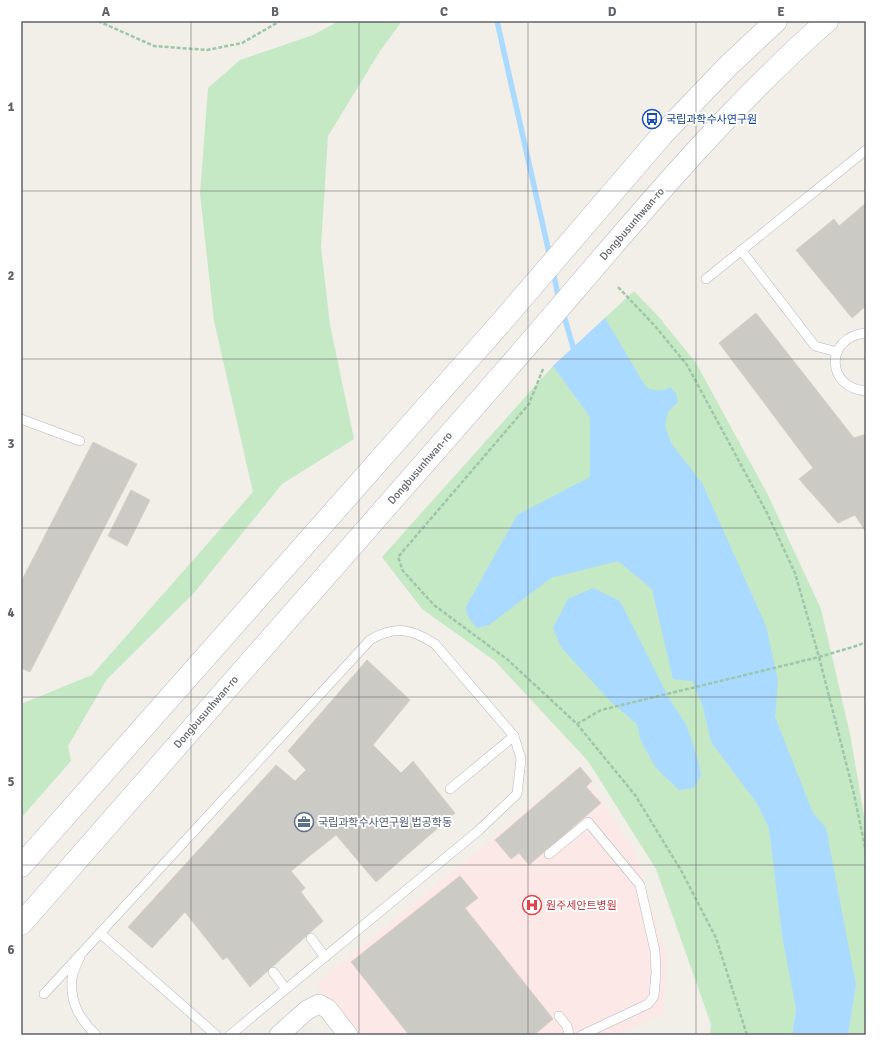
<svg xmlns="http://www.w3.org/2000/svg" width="887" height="1056" font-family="Signika,'Noto Sans KR',sans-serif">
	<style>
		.medical { fill: #fce8e6 }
		.green { fill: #c5e8c5 }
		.water { fill: #aadaff }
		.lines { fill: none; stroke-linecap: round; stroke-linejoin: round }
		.stream { stroke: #aadaff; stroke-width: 5.5 }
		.building { fill: #cccac5; stroke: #d6d1c6 }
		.lane-casing { stroke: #b5b8bc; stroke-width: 10 }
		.street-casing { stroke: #b5b8bc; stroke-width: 20 }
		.secondary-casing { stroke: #b6babf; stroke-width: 23 }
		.path { stroke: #9cc7a9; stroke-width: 2.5; stroke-dasharray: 4 2; stroke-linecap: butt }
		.lane { stroke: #fff; stroke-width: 9 }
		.street { stroke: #fff; stroke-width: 19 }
		.secondary { stroke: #fff; stroke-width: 22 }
		.grid { fill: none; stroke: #5f6368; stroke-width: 1; stroke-opacity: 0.55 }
		.labels { text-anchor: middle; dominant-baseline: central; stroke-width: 4; stroke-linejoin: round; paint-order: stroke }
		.transit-label { font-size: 11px; fill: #164399; stroke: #fff; text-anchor: start }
		.street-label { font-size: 11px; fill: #5f6368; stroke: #fff }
		.service-label { font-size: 11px; fill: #4e5e75; stroke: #fff; text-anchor: start }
		.health-label { font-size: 11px; fill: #be3a42; stroke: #fff; text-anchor: start }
		.neatline { fill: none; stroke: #5f6368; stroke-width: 1.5 }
		.grid-label { font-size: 13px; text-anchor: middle; font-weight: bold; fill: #5f6368 }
	</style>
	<rect width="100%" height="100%" fill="#f1efe8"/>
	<path class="medical" d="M579,767L636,853L667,958L663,1013L619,1035H354L316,984Z"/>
	<g class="green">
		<path d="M339,21H402L380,51L328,136L321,247L330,325L354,439L282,484L194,593L107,679L68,746L71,761L21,818V704L92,675L253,492L214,321L200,194L208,88L240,60L313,35Z"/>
		<path d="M634,291L658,316L696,363L768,495L821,609L850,734L866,827V1035H848L854,995L796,1009L792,1035H710L711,1024L656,869L588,761L495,661L422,609L382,557L553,366Z"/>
	</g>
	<g class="water">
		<path d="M605,318L646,387C652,391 664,392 670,387L676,393L678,402L668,412L665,426L671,443L702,483L766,626L778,681L775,717L813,813L826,828L856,985L848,1035H792L796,1009L782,935L769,828L756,802L711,742L702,704L692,681L673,679L652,589L618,561L551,578L489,625L477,628C471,621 466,616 466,607L517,515L590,477V417L553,366Z"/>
		<path d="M593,588L620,601L671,702L686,724L697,756L701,775L694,788L679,790L656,768L641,741L637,724L611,702L561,647L553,628L568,599Z"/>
	</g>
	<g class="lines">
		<g class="stream">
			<path d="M497,21L550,257"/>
			<path d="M553,271L559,300"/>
			<path d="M563,312L575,354"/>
		</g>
	</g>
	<g class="building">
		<path d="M866,203V282L864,283L866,285V306L852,318L796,250L834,219L839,226Z"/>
		<path d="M756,313L854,438L866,434V532L855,515L838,523L799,479L813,468L719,343Z"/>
		<path d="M93,442L137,464L30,672L21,668V582Z"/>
		<path d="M131,490L150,500L127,546L108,536Z"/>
		<path d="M367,660L410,700L373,745L401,773L413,761L455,813L376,882L336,835L291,871L305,888L301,892L323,921L250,987L227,957L223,960L185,912L152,948L128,927L276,765L295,781L306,770L288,751Z"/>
		<path d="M580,767L592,781L586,787L601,803L529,865L519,853L511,859L495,840Z"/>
		<path d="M460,876L478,898L465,908L553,1019L534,1035H409L351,962Z"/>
	</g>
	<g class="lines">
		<defs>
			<g id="lane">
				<path d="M741,250L815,346L837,352"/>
				<path d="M706,279L866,150"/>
				<path d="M866,333C824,337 826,388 866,391"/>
				<path d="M21,419L80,441"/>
				<path d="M450,789L514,736"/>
				<path d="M549,854L588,822L640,885L655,951L656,972L654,996L648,1004L582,1035"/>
				<path d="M100,933L216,1035"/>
				<path d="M311,938L325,957"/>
				<path d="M80,957C77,964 73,971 72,978C70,1003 79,1018 96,1035"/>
				<path d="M273,972L286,989"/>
				<path d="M44,994L370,640C395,625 412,629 435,644L514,736L521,759L517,794L478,831L230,1035"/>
				<path d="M559,1016L567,1026L569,1035"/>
			</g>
			<path id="street" d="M279,1035L307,1010L319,1004L328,1009L348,1035"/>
			<g id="secondary">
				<path d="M21,866L505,318L662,135L728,66L776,21"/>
				<path d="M21,924C183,740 344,555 506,370C610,251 708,126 827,21"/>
			</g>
		</defs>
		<use href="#lane" class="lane-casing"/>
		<use href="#street" class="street-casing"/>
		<use href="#secondary" class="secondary-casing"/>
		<g class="path">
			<path d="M98,21L154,46L207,50L242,43L280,21"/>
			<path d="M618,287L655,326L687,365L767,513L795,573L819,657L854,794L866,852"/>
			<path d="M543,369L529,404L398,557L403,571L434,605L508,660L577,724L635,795L682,872L716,938L747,1035"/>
			<path d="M577,724L601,710L819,657L856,646L866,642"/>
		</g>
		<use href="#lane" class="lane"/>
		<use href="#street" class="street"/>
		<use href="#secondary" class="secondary"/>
	</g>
	<path class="grid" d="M191,21V1035M359,21V1035M528,21V1035M696,21V1035M21,191H866M21,359H866M21,528H866M21,697H866M21,865H866"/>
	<defs>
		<symbol id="bus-ring" viewBox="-11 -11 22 22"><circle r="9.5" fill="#fff" stroke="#1a4fb4" stroke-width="1.5"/><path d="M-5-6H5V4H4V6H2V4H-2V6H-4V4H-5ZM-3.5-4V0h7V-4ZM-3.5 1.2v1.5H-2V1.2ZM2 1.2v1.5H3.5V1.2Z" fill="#1a4fb4"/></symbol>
		<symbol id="office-ring" viewBox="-11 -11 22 22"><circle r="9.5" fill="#fff" stroke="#5c6f8a" stroke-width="1.5"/><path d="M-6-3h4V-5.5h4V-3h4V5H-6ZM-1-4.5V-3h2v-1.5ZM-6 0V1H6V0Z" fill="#5c6f8a"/></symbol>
		<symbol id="hospital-ring" viewBox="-11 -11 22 22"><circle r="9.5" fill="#fff" stroke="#e0444e" stroke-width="1.5"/><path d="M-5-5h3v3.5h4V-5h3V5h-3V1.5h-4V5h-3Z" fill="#e0444e"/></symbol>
	</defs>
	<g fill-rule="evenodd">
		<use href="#bus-ring" x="641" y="108" width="22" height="22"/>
		<use href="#office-ring" x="293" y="811" width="22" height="22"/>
		<use href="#hospital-ring" x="521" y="894" width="22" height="22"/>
	</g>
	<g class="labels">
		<g class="transit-label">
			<text x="666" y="119">국립과학수사연구원</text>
		</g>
		<g class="street-label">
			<text transform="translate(632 224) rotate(-49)">Dongbusunhwan-ro</text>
			<text transform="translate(420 468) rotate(-49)">Dongbusunhwan-ro</text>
			<text transform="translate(206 712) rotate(-49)">Dongbusunhwan-ro</text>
		</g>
		<g class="service-label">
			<text x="318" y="822">국립과학수사연구원 법공학동</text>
		</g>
		<g class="health-label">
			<text x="546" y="905">원주세안트병원</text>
		</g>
	</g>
	<rect width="887" height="1056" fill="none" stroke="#ffffff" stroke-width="44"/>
	<rect x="22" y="22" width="843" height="1012" class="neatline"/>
	<g class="grid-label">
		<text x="106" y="16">A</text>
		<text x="275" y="16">B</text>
		<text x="444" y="16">C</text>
		<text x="612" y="16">D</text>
		<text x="781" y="16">E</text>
		<text x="11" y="111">1</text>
		<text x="11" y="280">2</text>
		<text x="11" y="448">3</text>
		<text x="11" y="617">4</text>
		<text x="11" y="786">5</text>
		<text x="11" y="954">6</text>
	</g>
</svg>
